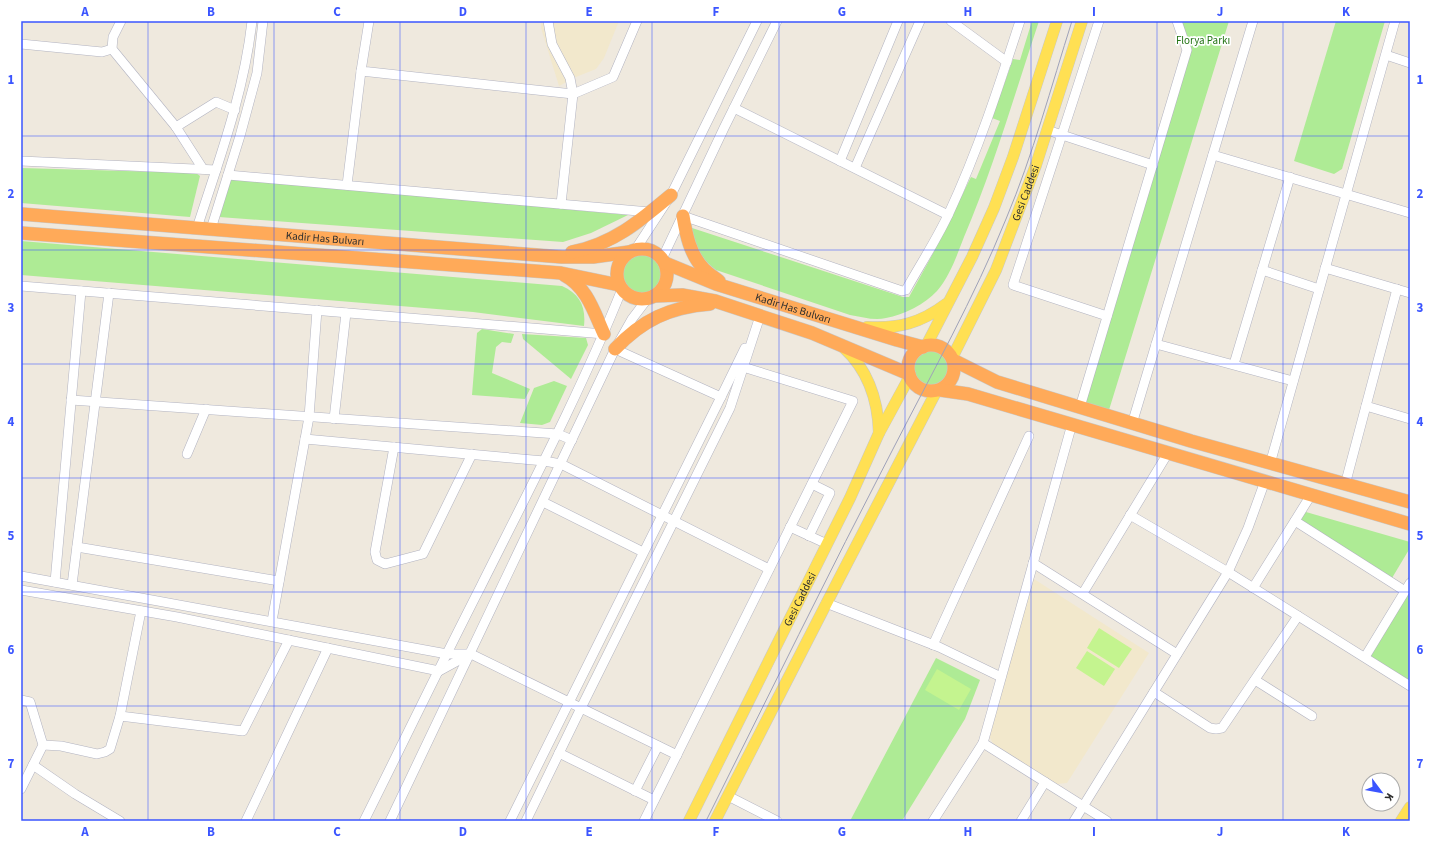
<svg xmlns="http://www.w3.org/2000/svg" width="1431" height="842" font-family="'Source Sans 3',sans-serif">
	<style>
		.education { fill: #f2e8cc }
		.green { fill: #aeeb95 }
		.pitch { fill: #c4f48f }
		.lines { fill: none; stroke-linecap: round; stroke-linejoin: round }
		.minor-casing { stroke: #b2b3c1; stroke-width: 10 }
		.major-casing { stroke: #c8c8c8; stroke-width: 12 }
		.highway-casing { stroke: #c8c8c8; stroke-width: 14 }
		.minor { stroke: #fff; stroke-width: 9 }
		.major { stroke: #ffe053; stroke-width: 11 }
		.highway { stroke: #ffaa59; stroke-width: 13 }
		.tram { stroke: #9fa2b9; stroke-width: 1 }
		.grid { fill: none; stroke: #3b55ff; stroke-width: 1; stroke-opacity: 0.55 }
		.labels { text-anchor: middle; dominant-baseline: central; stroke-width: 3.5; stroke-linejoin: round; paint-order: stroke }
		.park-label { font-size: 11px; fill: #227313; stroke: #fff }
		.street-label { font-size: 11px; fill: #2d2d2d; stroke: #fff }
		.neatline { fill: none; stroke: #3b55ff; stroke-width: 1.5 }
		.grid-label { font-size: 13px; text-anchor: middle; font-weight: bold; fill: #3b55ff }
	</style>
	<rect width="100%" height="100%" fill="#efe9de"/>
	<g class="education">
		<path d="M541,21H619L604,58L596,69L576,77L559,86L541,28Z"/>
		<path d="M1034,579L1149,653L1067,783L1057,784L994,746L989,735L1028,582Z"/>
	</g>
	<g class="green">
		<path d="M1032,21H1039C1015,93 994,167 964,237C957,255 950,276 937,291C925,304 904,315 886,318C875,321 862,317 850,315L716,270C700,259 695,244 689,227L903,297H909L930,259L971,177L976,179L1000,121L992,118L1013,59L1020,60Z"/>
		<path d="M1177,21H1229L1109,410L1078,401L1186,49Z"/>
		<path d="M1336,21H1385L1342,169L1334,174L1294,161Z"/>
		<path d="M21,168L196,173L200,176L190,217L21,203Z"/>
		<path d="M231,178L628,215L591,233L563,242L219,217Z"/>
		<path d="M21,241L562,286C580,294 586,307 584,326L473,312L21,275Z"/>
		<circle cx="642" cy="274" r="19"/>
		<path d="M482,329L514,334L511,343L502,342L496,347L492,373L530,389L525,399L472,395L477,333Z"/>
		<path d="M522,334L586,338L588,345L571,379L523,339Z"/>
		<circle cx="931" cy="368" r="17"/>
		<path d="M554,381L567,386L550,422L542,425L520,423L534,388Z"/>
		<path d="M1299,510L1410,542V548L1389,583L1291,522Z"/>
		<path d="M1410,575V682L1363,652Z"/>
		<path d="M936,658L980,680L965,719L902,821H850Z"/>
	</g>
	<g class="pitch">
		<path d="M1099,628L1132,649L1119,668L1087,648Z"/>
		<path d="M1087,651L1115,669L1104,686L1076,668Z"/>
		<path d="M937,669L971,689L959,710L925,690Z"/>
	</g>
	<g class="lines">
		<defs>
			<g id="minor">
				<path d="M121,21L113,37L112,49L176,127L203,169"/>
				<path d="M369,21L361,71L573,94L613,77L637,21"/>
				<path d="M548,21L552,44L570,78L573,94L561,204"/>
				<path d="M951,21L1007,62"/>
				<path d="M1099,21L1013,285L1107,316"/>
				<path d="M21,44L102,52L112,49"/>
				<path d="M1386,55L1410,63"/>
				<path d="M734,108L948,215"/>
				<path d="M176,127L216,102L235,110"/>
				<path d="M1047,130L1153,165"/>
				<path d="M1213,155L1410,213"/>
				<path d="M21,161L216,170"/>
				<path d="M840,161L898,21"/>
				<path d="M855,168L920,21"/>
				<path d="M228,175L650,212"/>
				<path d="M347,185L361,71"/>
				<path d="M683,216L902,291L906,290C920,265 937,239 949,213C978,151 999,86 1020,21"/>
				<path d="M197,228C219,160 244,93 252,21"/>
				<path d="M211,229L240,136L257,73L263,21"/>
				<path d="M635,250L671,195L757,21"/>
				<path d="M662,259L724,128L777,21"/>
				<path d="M1325,268L1410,293"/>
				<path d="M1262,270L1319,289"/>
				<path d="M21,286L604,334"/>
				<path d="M1156,344L1293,381"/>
				<path d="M1234,364L1290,177"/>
				<path d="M721,397L745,348"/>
				<path d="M71,400L558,434L572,440"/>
				<path d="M1366,406L1410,419"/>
				<path d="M1080,407L1187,50L1177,21"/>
				<path d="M334,419L346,313"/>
				<path d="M1132,424L1253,21"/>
				<path d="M305,439L544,461L561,464L769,569"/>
				<path d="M394,447L375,552L377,560L385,564L423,554L472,454"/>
				<path d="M187,454L206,409"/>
				<path d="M1270,464L1395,21"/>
				<path d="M1345,485L1397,289"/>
				<path d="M543,502L643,552"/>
				<path d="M1130,515L1228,572L1410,686"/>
				<path d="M1295,521L1405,591"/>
				<path d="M790,527L827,544"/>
				<path d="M809,536L830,493L812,484"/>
				<path d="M77,547L279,581"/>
				<path d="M1033,563L1177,654"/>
				<path d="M21,576L447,654H471L677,755"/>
				<path d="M55,582L81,291"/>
				<path d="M72,585L109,293"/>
				<path d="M1253,588L1311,495"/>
				<path d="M21,590L177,617L439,671L470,654"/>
				<path d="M1083,593L1168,453"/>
				<path d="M826,603L939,647L1001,677"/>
				<path d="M272,621L309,417L317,310"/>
				<path d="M933,645L1029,436"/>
				<path d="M1365,657L1410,583"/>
				<path d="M1255,680L1312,716"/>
				<path d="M1154,692L1210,728L1216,729L1222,728L1298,616"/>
				<path d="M21,700L30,702L43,745L21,789"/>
				<path d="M120,716L243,731L289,640"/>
				<path d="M983,743L1107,821"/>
				<path d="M43,745L61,746L97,754L105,752L110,749L120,716L141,611"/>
				<path d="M559,753L654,800"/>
				<path d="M33,765L75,794L120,821"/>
				<path d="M635,791L658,746"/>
				<path d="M728,796L777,821"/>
				<path d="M246,821L328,648"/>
				<path d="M364,821C403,743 441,664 481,586C530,488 581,391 622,289"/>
				<path d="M390,821L615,349L632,319L648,298"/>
				<path d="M510,821L721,397L615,349"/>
				<path d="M526,821L581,708L730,408L760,316"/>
				<path d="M644,821L853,401L743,367"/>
				<path d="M933,821L983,743L1072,424"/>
				<path d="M1021,821L1045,782"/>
				<path d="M1074,821L1228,572L1248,528L1265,481"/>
			</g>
			<g id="major">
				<path d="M867,327C898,329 921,323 946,304"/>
				<path d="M926,346L972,257L994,208L1013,157L1057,21"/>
				<path d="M844,348C868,370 878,400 879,433"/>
				<path id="s1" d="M952,358L996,270L1036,165L1082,21"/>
				<path id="s2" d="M689,821L850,498L879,433L910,376"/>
				<path d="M715,821L840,577L937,390"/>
				<path d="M1401,821L1410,807"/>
			</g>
			<g id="highway">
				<path id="s3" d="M21,214L562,257H593L629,252"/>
				<path d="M683,216C686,234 690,255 704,269C709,274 714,277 719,281"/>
				<path d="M21,233L561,273L619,285"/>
				<circle cx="642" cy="274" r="25"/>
				<path d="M572,252C613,244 640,221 671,195"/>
				<path id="s4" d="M665,263L716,284L897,340L923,347"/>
				<path d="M564,275C587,287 594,312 604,334"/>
				<path d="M654,296L682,295L715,301L812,333L909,374"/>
				<circle cx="931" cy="368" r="23"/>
				<path d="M615,349C642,320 670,307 710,304"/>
				<path d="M953,360L997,382L1191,441L1410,502"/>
				<path d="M940,390L968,394L1410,524"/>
			</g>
		</defs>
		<use href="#minor" class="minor-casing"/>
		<use href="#major" class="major-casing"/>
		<use href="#highway" class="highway-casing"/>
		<use href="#minor" class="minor"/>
		<use href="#major" class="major"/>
		<use href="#highway" class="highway"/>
		<path class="tram" d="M706,821C768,697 829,572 893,449C932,373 974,298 1006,219C1033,155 1051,87 1072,21"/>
	</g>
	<path class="grid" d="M148,21V821M274,21V821M400,21V821M526,21V821M652,21V821M779,21V821M905,21V821M1031,21V821M1157,21V821M1283,21V821M21,136H1410M21,250H1410M21,364H1410M21,478H1410M21,592H1410M21,706H1410"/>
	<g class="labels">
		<g class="park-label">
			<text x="1203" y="40">Florya Parkı</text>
		</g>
		<g class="street-label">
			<text stroke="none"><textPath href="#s1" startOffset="181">Gesi Caddesi</textPath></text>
			<text stroke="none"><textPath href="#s3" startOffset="305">Kadir Has Bulvarı</textPath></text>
			<text stroke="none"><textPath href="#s4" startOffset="136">Kadir Has Bulvarı</textPath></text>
			<text stroke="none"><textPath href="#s2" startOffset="248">Gesi Caddesi</textPath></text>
		</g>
	</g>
	<rect width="1431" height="842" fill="none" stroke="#ffffff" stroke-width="44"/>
	<g transform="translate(1381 792) rotate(122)"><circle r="19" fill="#ffffff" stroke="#ababab"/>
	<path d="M0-3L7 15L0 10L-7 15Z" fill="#3b55ff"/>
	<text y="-6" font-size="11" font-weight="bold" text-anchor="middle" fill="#2d2d2d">K</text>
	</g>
	<rect x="22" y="22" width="1387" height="798" class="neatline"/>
	<g class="grid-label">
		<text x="85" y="16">A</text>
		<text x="211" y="16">B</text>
		<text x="337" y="16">C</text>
		<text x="463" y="16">D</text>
		<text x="589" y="16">E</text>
		<text x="716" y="16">F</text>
		<text x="842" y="16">G</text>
		<text x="968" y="16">H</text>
		<text x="1094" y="16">I</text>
		<text x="1220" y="16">J</text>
		<text x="1346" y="16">K</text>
		<text x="11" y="84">1</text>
		<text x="1420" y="84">1</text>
		<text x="11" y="198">2</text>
		<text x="1420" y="198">2</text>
		<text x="11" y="312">3</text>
		<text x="1420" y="312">3</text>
		<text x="11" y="426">4</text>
		<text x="1420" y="426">4</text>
		<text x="11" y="540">5</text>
		<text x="1420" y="540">5</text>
		<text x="11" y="654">6</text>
		<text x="1420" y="654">6</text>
		<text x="11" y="768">7</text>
		<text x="1420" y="768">7</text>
		<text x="85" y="836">A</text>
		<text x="211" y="836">B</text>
		<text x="337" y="836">C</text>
		<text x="463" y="836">D</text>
		<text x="589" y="836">E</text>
		<text x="716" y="836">F</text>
		<text x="842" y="836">G</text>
		<text x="968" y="836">H</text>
		<text x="1094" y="836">I</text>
		<text x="1220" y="836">J</text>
		<text x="1346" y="836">K</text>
	</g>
</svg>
